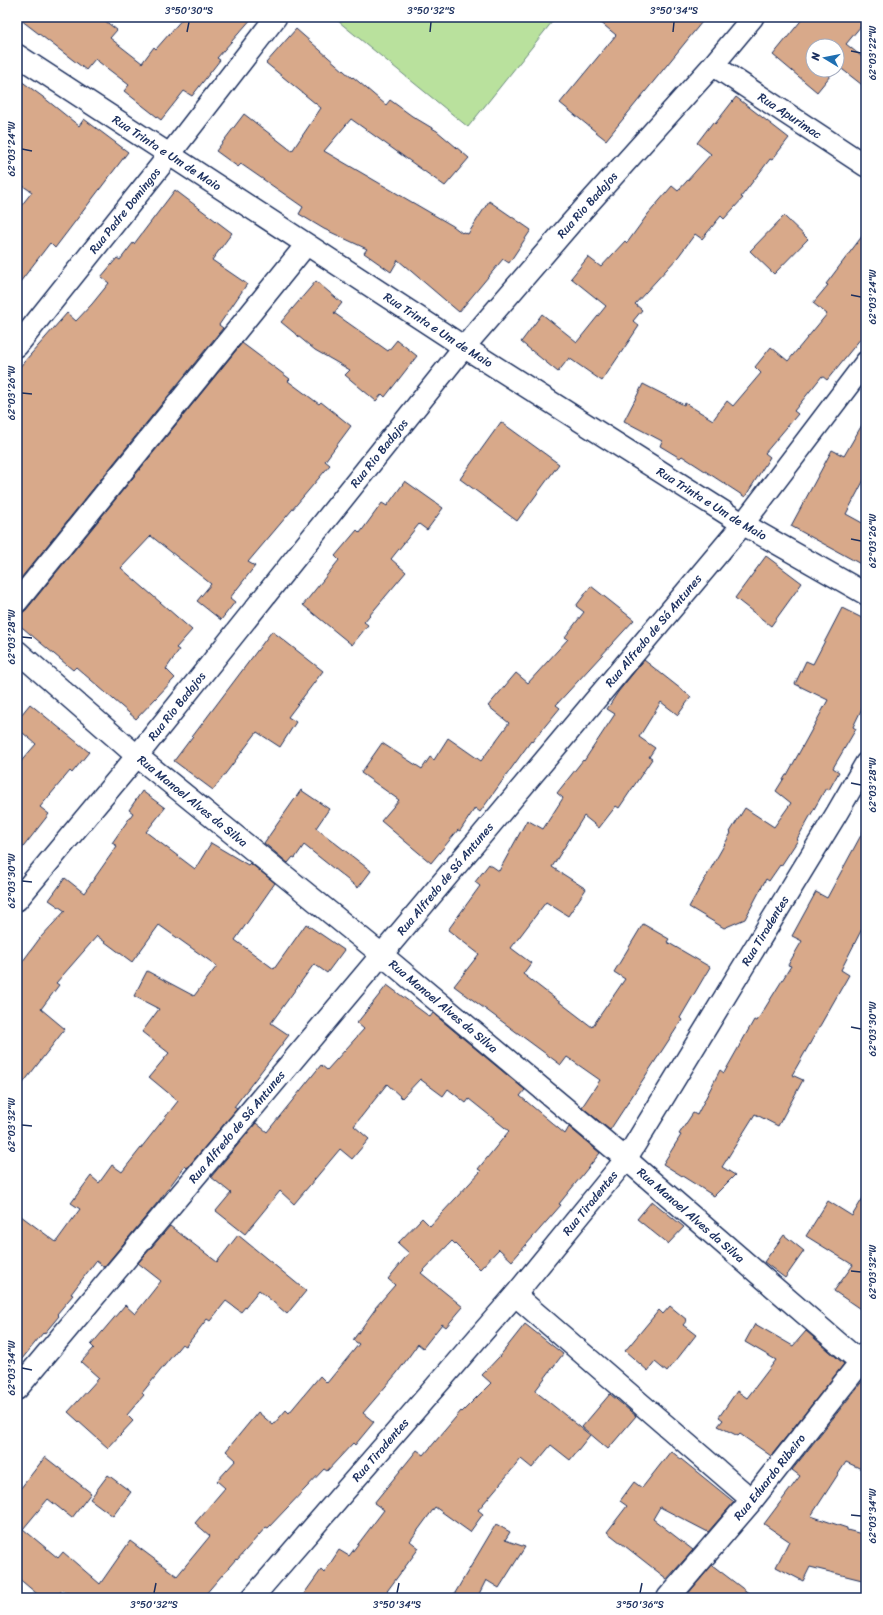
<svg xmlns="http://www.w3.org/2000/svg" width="883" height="1615" font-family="Sriracha,sans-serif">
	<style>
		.green { fill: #b9e19d; stroke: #6a887e }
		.building { fill: #d8a98a; stroke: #1b2f5e }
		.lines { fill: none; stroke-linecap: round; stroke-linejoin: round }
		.minor-casing { stroke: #1b2f5e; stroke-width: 24 }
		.tertiary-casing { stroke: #1b2f5e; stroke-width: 25 }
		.minor { stroke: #fff; stroke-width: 21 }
		.tertiary { stroke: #fff; stroke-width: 22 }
		.ticks { fill: none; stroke: #1b2f5e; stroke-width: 1.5 }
		.labels { text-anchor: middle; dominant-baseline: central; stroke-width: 3.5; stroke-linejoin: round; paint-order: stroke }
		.street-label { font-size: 12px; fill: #1b2f5e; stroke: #fff }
		.neatline { fill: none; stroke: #1b2f5e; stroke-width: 1.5 }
		.ticks-label { font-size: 10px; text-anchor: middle; fill: #1b2f5e }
	</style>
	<rect width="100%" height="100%" fill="#fff"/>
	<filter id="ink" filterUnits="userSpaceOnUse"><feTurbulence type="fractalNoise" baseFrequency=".025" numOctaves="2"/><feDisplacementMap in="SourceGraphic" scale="8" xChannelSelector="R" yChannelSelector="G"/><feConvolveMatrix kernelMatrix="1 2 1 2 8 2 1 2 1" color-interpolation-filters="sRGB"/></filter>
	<g filter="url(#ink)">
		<path class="green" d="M333,17H556L468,127Z"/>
		<g class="building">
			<path d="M17,17H100L117,30L110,38L142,63L154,47L156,49L184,17H253L217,58L220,60L192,96L184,91L161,120L124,91L129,85L95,59L86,70Z"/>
			<path d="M594,17H706L606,140L560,103L616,35Z"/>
			<path d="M804,17H866V20L846,44L866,60V88L838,66L837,68V46H813V70H835L817,92L773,55Z"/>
			<path d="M296,29L352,78L353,77L386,105L390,100L412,116L437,131L469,158L445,186L351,119L324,151L453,226L462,233L463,232L468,234L489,201L531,230L509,263L503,259L459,312L398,260L391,272L364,253L367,249L324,229L299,214L303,207L241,164L238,167L216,151L244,114L292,151L321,108L266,63Z"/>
			<path d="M17,78L43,97L79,126L84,119L128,152L55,248L50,243L17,286V211L32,192L17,182Z"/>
			<path d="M736,97L789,138L772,160L770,159L741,197L743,198L724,219L721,216L702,239L695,234L678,257L635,304L642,310L633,321L639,326L602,381L569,358L558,372L521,342L542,314L577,342L606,306L571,278L588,257L601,267L625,241L627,243L648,214L672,186L678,191L711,154L697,143L713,122L715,124Z"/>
			<path d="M175,190L232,233L212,260L247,284L219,325L223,328L17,583V370L67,313L76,321L92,304L109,283L101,277L117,258L120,260L133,243L134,244Z"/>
			<path d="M784,216L808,239L774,274L750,251Z"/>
			<path d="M866,231V332L827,380L822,376L794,411L798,414L765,453L770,457L745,497L682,456L680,458L660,446L662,441L624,421L643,384L684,405L685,403L713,420L727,401L733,406L761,373L755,367L771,347L788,361L827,314L813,303L828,285L826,284Z"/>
			<path d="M316,281L342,303L334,313L388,351L397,340L417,356L385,397L382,394L376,401L345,375L350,370L315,350L281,322Z"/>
			<path d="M242,343L290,379L288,381L319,404L321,402L351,426L325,461L330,465L248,562L255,566L230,598L235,602L221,620L197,601L211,584L151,536L121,568L192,630L176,648L179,650L166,669L175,678L136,719L76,667L73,670L17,623V614L22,613L26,610Z"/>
			<path d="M866,418V476L846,514L866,525V567L791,526L832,450L844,456Z"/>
			<path d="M501,422L559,464L517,521L460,479Z"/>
			<path d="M405,481L443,508L427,530L419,524L391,559L406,572L364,622L368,625L352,645L303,605L339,560L335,556L357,530L360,533L382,503L387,506Z"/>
			<path d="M766,556L802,583L771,626L735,598Z"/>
			<path d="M591,586L634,620L556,705L560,708L532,742L531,741L480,812L475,808L460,831L458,830L431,863L381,821L399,800L361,773L382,743L422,769L430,757L434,760L448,738L481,761L509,723L488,706L516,673L528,683L568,639L565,637L584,612L576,606Z"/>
			<path d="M842,608L866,620V700L853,727L856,729L833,768L839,772L829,790L826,788L797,839L798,840L781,866L780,865L769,881L766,879L745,919L724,928L689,907L731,833L730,832L745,808L774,827L791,803L776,791L786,775H787L828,700L795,684L806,661L813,664Z"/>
			<path d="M272,631L323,671L288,717L296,722L280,747L257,732L213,790L174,761Z"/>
			<path d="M644,660L691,697L678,715L661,702L639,737L655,748L649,757L652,759L619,808L616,806L599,828L584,816L552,867L586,889L568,916L546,902L511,948L531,963L523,974L592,1027L625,979L614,972L643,924L669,939L667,942L710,967L680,1018L682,1020L610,1130L582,1107L600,1080L567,1057L561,1065L454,986L479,954L448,930L480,886L475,882L489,864L499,871L527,820L543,829L563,798L557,793L583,760L584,761L615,714L607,709L618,692Z"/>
			<path d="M30,704L89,752L72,773L70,771L40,807L49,814L17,855V766L36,744L17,728V720Z"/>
			<path d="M301,790L329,809L316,828L371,871L358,888L304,845L295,858L293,857L288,863L264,843Z"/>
			<path d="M142,791L165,808L146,832L195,869L211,843L248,865L250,863L275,883L235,940L274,969L306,924L344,950L327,973L314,964L271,1023L289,1035L234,1107L237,1109L187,1168L185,1166L158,1202L104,1267L96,1261L71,1294L73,1295L57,1314L59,1316L44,1334L43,1333L17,1365V1213L56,1242L80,1209L71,1203L91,1176L99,1183L112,1165L122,1172L178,1101L149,1077L169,1053L142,1032L159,1009L134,996L147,971L194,996L217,966L159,925L132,962L97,936L56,983L59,985L41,1009L65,1029L17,1091V969L40,938L65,911L49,900L65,878L84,893L117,846L112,843L133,813L129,810Z"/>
			<path d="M866,826V921L841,970L849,975L792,1075L803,1080L778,1126L755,1114L722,1167L735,1175L714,1196L663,1164L681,1135L679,1134L693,1113L697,1115L720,1070L724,1073L754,1020L757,1021L791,966L788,965L802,941L792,936L816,892L827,898Z"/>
			<path d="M387,985L430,1017L433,1013L435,1015L525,1090L520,1096L565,1134L569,1127L600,1153L559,1204L561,1205L512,1261L499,1249L480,1269L452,1241L421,1273L463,1307L446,1327L442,1324L423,1348L418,1344L397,1373L363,1413L374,1422L355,1445L353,1443L327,1471L324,1469L268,1528L266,1527L237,1560L236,1559L204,1596L207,1598H78L62,1590L56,1598H42L17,1577V1493L45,1457L91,1493L72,1518L48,1499L23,1529L58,1558L63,1552L100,1584L130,1541L177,1576L210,1536L195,1523L225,1488L217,1481L236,1460L226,1451L258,1412L273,1425L286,1410L289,1413L320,1376L327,1383L359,1344L353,1340L376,1308H375L395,1285L388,1279L409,1253L398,1243L422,1218L430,1226L481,1171L478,1169L509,1131L469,1099L466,1103L448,1089L443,1096L420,1079L402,1098L387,1084L354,1126L369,1139L352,1159L340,1149L294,1204L280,1191L245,1234L216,1211L231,1193L211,1177L256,1123L267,1132L321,1065L327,1070L364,1029L357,1023Z"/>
			<path d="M866,1193V1313L834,1291L853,1265L806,1236L828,1201L852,1216Z"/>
			<path d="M652,1201L684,1227L668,1244L637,1219Z"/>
			<path d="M170,1226L217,1262L238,1235L306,1291L287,1314L259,1290L241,1312L226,1301L210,1321L207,1319L186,1346L182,1344L142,1393L144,1395L127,1415L133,1421L108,1448L68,1412L99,1378L81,1362L94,1348L91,1345L125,1305L135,1314L161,1281L138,1263Z"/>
			<path d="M784,1235L804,1251L785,1278L764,1262Z"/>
			<path d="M670,1306L687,1320L683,1325L696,1335L667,1372L655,1362L648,1371L625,1351L659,1310L663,1314Z"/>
			<path d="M525,1324L563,1354L535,1391L590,1435L570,1460L551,1445L532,1468L521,1459L478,1510L483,1514L470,1532L435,1507L410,1541L419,1548L382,1598H301L321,1570L324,1573L339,1550L349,1556L384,1510L374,1503L417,1450L424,1455L461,1411L462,1412L491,1383L482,1375L499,1357Z"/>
			<path d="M755,1324L793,1346L806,1331L844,1364L771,1456L740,1434L738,1436L718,1426L723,1420L719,1417L737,1391L747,1398L776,1360L745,1342Z"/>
			<path d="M864,1379H866V1471L846,1462L811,1516L847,1528V1530L866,1535V1581L810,1567L803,1581L776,1567L789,1541L764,1524L800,1476L792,1470Z"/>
			<path d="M610,1394L636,1416L608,1449L582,1427Z"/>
			<path d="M671,1451L734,1502L708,1532L660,1507L653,1519L693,1550L667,1579L607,1532L627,1506L620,1501L634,1482L642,1488Z"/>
			<path d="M108,1475L131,1492L113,1516L90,1499Z"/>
			<path d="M496,1524L510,1532L505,1540L525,1547L499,1588L486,1580L477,1598H452Z"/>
			<path d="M712,1565L755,1598H691L687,1595Z"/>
		</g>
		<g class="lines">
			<defs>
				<g id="minor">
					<path id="s1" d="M17,55L464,347L743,524L866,594"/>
					<path id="s2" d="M713,65L866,166"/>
					<path id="s3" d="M17,346L170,154L276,17"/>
					<path d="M17,602L306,245"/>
					<path id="s4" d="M17,651L137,756L381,954L626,1159L866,1367"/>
					<path id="s5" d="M17,900L137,756L464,347L571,223L713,65L753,17"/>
					<path d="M515,1295L752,1500"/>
					<path id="s6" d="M17,1389L743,524L866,362"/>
					<path id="s7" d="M252,1598L515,1295L626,1159L837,813L866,763"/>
				</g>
				<g id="tertiary">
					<path id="s8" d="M668,1598L752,1500L860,1363L866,1353"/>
				</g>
			</defs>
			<use href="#minor" class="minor-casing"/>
			<use href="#tertiary" class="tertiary-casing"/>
			<use href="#minor" class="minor"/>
			<use href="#tertiary" class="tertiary"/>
		</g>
	</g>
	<path class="ticks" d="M187,32L189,22M430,32L431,22M673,32L674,22M851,51L861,53M22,149L32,151M851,295L861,297M22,393L32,394M851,539L861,541M22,637L32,638M851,783L861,785M22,881L32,882M851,1027L861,1029M22,1125L32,1126M851,1271L861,1272M22,1368L32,1370M851,1515L861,1516M154,1593L156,1583M397,1593L399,1583M640,1593L642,1583"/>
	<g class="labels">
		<g class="street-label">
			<text stroke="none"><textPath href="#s2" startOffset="92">Rua Apurimac</textPath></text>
			<text stroke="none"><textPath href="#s1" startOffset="179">Rua Trinta e Um de Maio</textPath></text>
			<text stroke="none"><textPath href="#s5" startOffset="899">Rua Rio Badajos</textPath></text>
			<text stroke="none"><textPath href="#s3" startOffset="173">Rua Padre Domingos</textPath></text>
			<text stroke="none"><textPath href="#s1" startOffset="503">Rua Trinta e Um de Maio</textPath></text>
			<text stroke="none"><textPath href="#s5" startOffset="575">Rua Rio Badajos</textPath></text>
			<text stroke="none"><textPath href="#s1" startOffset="827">Rua Trinta e Um de Maio</textPath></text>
			<text stroke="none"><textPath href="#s6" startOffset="990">Rua Alfredo de Sá Antunes</textPath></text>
			<text stroke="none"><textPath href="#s5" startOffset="251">Rua Rio Badajos</textPath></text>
			<text stroke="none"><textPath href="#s4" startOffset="231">Rua Manoel Alves da Silva</textPath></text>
			<text stroke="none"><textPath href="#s6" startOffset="666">Rua Alfredo de Sá Antunes</textPath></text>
			<text stroke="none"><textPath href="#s7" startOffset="844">Rua Tiradentes</textPath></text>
			<text stroke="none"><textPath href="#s4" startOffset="555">Rua Manoel Alves da Silva</textPath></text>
			<text stroke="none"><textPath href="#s6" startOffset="342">Rua Alfredo de Sá Antunes</textPath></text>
			<text stroke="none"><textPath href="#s7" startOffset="520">Rua Tiradentes</textPath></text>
			<text stroke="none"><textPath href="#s4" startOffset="879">Rua Manoel Alves da Silva</textPath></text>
			<text stroke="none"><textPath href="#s7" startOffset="196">Rua Tiradentes</textPath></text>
			<text stroke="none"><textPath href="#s8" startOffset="158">Rua Eduardo Ribeiro</textPath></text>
		</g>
	</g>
	<rect width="883" height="1615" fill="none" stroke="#fff" stroke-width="44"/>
	<g transform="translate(825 58) rotate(280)"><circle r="19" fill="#ffffff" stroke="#a4acbf"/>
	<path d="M0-3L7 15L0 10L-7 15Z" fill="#1f6fb2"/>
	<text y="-6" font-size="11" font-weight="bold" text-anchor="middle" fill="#1b2f5e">N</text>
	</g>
	<rect x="22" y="22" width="839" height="1571" class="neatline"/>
	<g class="ticks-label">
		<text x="189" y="14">3°50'30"S</text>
		<text x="431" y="14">3°50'32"S</text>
		<text x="674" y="14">3°50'34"S</text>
		<text transform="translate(872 53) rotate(-90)" y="4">62°03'22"W</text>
		<text transform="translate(11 149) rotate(-90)" y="4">62°03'24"W</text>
		<text transform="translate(872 297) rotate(-90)" y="4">62°03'24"W</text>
		<text transform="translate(11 393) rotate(-90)" y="4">62°03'26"W</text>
		<text transform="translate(872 541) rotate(-90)" y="4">62°03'26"W</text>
		<text transform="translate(11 637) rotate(-90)" y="4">62°03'28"W</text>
		<text transform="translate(872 785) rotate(-90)" y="4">62°03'28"W</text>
		<text transform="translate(11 881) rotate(-90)" y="4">62°03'30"W</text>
		<text transform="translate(872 1029) rotate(-90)" y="4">62°03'30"W</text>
		<text transform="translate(11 1125) rotate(-90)" y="4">62°03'32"W</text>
		<text transform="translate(872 1272) rotate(-90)" y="4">62°03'32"W</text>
		<text transform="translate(11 1368) rotate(-90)" y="4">62°03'34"W</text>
		<text transform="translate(872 1516) rotate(-90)" y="4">62°03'34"W</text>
		<text x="154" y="1608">3°50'32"S</text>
		<text x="397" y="1608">3°50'34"S</text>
		<text x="640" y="1608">3°50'36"S</text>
	</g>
</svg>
